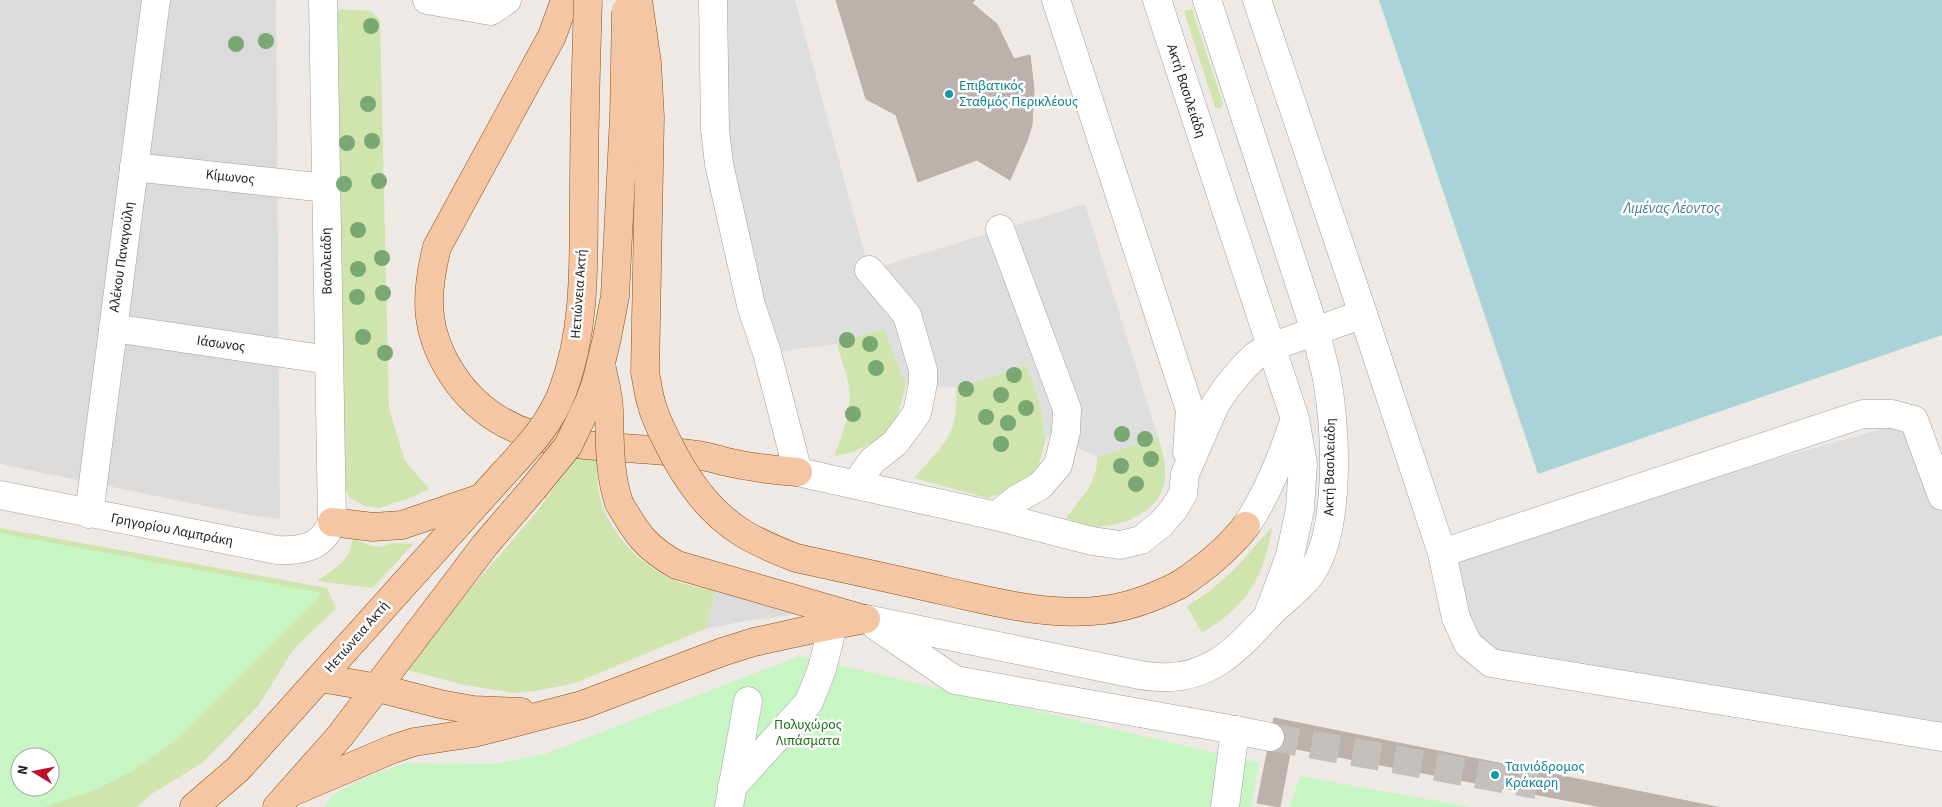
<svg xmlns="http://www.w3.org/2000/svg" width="1942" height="807" font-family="'Source Sans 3',sans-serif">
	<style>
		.residential { fill: #dcdbdb }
		.grass { fill: #d0e4ae; fill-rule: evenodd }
		.park { fill: #c7f5c4; fill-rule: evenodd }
		.parking { fill: #dedede }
		.water { fill: #a8d4d8 }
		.building { fill: #bbb2ae; stroke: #beafa8 }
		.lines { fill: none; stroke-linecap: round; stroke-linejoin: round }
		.minor-tunnel { stroke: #c4c0bc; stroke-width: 28; stroke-dasharray: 28 14; stroke-linecap: butt }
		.minor-casing { stroke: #9f9f9f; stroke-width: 29 }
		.major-casing { stroke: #8c500b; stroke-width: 29 }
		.minor { stroke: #fff; stroke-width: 28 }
		.major { stroke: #f5c6a3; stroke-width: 28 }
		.major-bridge-casing { stroke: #8c500b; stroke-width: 29; stroke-linecap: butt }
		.major-bridge { stroke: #f5c6a3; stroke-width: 28 }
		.tree { fill: #79a872 }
		.culture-dot { fill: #0f9aa8; stroke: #fff; stroke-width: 2 }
		.labels { text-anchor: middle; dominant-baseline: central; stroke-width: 5; stroke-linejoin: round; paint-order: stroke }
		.culture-label { font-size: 14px; fill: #0d838f; stroke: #fff; text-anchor: start }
		.street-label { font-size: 14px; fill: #1e1e1e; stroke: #fff }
		.park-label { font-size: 14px; fill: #197314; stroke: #fff }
		.water-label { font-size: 15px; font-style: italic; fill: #4b7b97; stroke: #fff }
	</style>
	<rect width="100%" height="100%" fill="#eee9e4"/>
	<g class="residential">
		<path d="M0,0H276L280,519L249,515L0,464Z"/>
		<path d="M716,589L827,610L745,621L705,629Z"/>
	</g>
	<g class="grass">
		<path d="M340,9L371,11L380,20L389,409L405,461L429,489L413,497L379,508L365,506L349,497L343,481L332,18Z"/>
		<path d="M1192,9L1223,104L1220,109L1215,107L1184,11Z"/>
		<path d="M884,328L906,385L897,419L884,437L853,452L834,456C843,435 852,409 849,386C846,372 841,358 837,344Z"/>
		<path d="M1026,365L1038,396L1043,421L1045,441L1040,461L1031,478L1012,490L987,498L914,478C943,444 959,437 956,388Z"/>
		<path d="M599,424C598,452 593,484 605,512C619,546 656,578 693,586C700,588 708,588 716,589L705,629L575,683L536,691L514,693L465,685L408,670L465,595L536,513Z"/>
		<path d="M1158,437C1171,475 1169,503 1129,520C1116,525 1101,528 1087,526C1080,525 1073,521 1066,518C1080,499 1098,483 1097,457Z"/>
		<path d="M0,528L327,588L336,608L293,650L258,706L202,763L150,795L137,807H0ZM20,757H50V787H20Z"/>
		<path d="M1271,528L1272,529C1262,580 1248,605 1202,633L1187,606L1210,591L1237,567Z"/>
		<path d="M353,538L369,545L382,547L391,543L413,544L373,588L317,581C336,567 349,563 353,538Z"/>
	</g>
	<g class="park">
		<path d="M0,533L322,593L174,741L134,770L98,789L45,807H0ZM20,757H50V787H20Z"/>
		<path d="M800,656L1259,763L1251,807H324L332,796L349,786L377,773L408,763L494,764L545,754Z"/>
		<path d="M1300,776L1470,807H1289Z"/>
	</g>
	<g class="parking">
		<path d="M713,0H795L869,270L1085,204L1158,437L1097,457L1072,445L1057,442L1049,435L1045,441L1043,421L1038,396L1026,365L956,388L915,384L906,385L884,328L837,344L767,353L724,189Z"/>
		<path d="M1914,420L1942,496V737L1491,663L1442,553Z"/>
	</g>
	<path class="water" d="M1379,0H1942V335L1538,474Z"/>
	<g class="building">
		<path d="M836,0H975L972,3L997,24L1014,59L1030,55L1034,89L1032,125L1027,141L1010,180L977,160L918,182L896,115L866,99Z"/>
		<path d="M1274,718L1717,807H1602L1291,748L1280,807L1257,803Z"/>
	</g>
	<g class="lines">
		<path class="minor-tunnel" d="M1270,737L1537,785"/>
		<defs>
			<g id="minor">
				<path d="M427,0L491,11L507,0"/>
				<path d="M713,0L715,129L719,164L751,305L767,353L798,472L996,516L1092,541L1120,545L1141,540L1161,524L1174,509L1183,494L1185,474L1215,405L1227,387L1243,368L1255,356L1271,347L1363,314"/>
				<path d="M1056,0L1190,410L1187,452"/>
				<path d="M1157,0L1295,419L1303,464L1300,509L1290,556L1269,612"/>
				<path d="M1257,0L1363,314L1442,553L1456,618L1468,644L1491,663L1942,737"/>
				<path d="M134,167L326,188"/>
				<path d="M113,328L329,360"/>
				<path d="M856,484L872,461L895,443L910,423L917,413L923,383V370L907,315L869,270"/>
				<path d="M0,495L277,550C302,551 322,548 332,522L323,0"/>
				<path d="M89,514L156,0"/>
				<path d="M996,516L1017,499L1040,486L1058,465L1066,432L1067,409L1000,229"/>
				<path d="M1246,526C1268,493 1282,458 1294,421"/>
				<path d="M1442,553L1863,414H1892L1914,420L1942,496"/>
				<path d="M866,619L1125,672C1136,674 1148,677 1159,677C1209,680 1236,650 1267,617C1281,601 1300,590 1312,572C1341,527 1336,430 1327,379C1324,363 1319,347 1315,331L1207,0"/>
				<path d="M876,626L955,680L1235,730L1225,807"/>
				<path d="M1235,730L1270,737"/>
				<path d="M732,787L809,702L822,669L833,625"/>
				<path d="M729,807L748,701"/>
			</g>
			<g id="major">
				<path d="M565,0L552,36L437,247C425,295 424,331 452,374C509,462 608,440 697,455C706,456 714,459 723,461C747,467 772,470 798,472"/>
				<path d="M619,503C637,534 645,547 677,565L860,618"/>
				<path d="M332,522L373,527L402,525L478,499"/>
				<path d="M1179,585C1205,568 1227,550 1246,526"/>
				<path d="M321,678L378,688L440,704L473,710L521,712"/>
				<path d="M292,792L393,749L414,742L474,733L582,705L722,652L754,642L818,628L866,619"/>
				<path d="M194,807L238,769L504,473"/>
				<path d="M277,807L340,736L485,545L533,489"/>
			</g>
		</defs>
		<use href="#minor" class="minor-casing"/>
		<use href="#major" class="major-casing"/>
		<use href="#minor" class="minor"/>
		<use href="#major" class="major"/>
		<defs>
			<g id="major-bridge">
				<path d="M638,0L647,63L650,117L645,372C647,382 648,392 651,402C654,415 661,429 667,441C685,478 708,512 744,534C761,544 778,551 796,558C847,569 898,580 949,592C999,603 1051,617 1103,610C1130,607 1155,597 1179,585"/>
				<path d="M602,369C605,383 609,397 609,411C610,443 609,473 619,503"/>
				<path d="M504,473C528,447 551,423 563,390C587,325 583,258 584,190C584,127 586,63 588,0"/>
				<path d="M533,489L568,446L589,402L596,383L607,338L615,296L624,117L626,11"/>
			</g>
		</defs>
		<use href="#major-bridge" class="major-bridge-casing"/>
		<use href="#major-bridge" class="major-bridge"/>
	</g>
	<g class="tree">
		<circle cx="371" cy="26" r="8"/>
		<circle cx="266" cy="41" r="8"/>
		<circle cx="236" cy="44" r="8"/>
		<circle cx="368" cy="104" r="8"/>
		<circle cx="372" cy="141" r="8"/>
		<circle cx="347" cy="143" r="8"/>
		<circle cx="379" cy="181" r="8"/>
		<circle cx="344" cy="184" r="8"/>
		<circle cx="358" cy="230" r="8"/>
		<circle cx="382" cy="258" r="8"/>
		<circle cx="358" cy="269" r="8"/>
		<circle cx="383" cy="293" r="8"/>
		<circle cx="357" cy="297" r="8"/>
		<circle cx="363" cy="337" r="8"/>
		<circle cx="847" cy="340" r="8"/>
		<circle cx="870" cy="344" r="8"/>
		<circle cx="385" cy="353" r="8"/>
		<circle cx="876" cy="368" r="8"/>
		<circle cx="1014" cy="375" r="8"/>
		<circle cx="966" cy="389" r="8"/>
		<circle cx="1001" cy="395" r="8"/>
		<circle cx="1026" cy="408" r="8"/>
		<circle cx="853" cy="414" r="8"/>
		<circle cx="986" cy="417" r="8"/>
		<circle cx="1008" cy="423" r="8"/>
		<circle cx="1122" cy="434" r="8"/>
		<circle cx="1145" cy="439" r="8"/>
		<circle cx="1001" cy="444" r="8"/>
		<circle cx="1151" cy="459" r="8"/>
		<circle cx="1121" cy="466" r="8"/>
		<circle cx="1136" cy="484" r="8"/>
	</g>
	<g class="culture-dot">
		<circle cx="949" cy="94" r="5"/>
		<circle cx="1495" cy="775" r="5"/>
	</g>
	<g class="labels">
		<g class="culture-label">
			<text x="959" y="86">Επιβατικός<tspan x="959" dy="16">Σταθμός Περικλέους</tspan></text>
			<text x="1505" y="767">Ταινιόδρομος<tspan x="1505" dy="16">Κράκαρη</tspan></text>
		</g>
		<g class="street-label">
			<text transform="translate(1186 91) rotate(72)">Ακτή Βασιλειάδη</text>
			<text transform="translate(230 177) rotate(6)">Κίμωνος</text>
			<text transform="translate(122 257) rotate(-82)">Αλέκου Παναγούλη</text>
			<text transform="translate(327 261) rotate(-91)">Βασιλειάδη</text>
			<text transform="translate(579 294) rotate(-86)">Ηετιώνεια Ακτή</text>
			<text transform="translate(221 344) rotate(8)">Ιάσωνος</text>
			<text transform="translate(1330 467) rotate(-89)">Ακτή Βασιλειάδη</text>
			<text transform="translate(172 530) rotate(11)">Γρηγορίου Λαμπράκη</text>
			<text transform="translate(357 637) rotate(-49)">Ηετιώνεια Ακτή</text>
		</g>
		<g class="park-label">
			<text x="808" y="725">Πολυχώρος<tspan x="808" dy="16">Λιπάσματα</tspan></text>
		</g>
		<g class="water-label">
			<text x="1672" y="208">Λιμένας Λέοντος</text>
		</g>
	</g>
	<g transform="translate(35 772) rotate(280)"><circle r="24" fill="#ffffff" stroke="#a5a5a5"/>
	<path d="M0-4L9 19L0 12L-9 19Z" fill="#bc0f27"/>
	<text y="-8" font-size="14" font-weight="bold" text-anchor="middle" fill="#1e1e1e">N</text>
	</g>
</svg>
